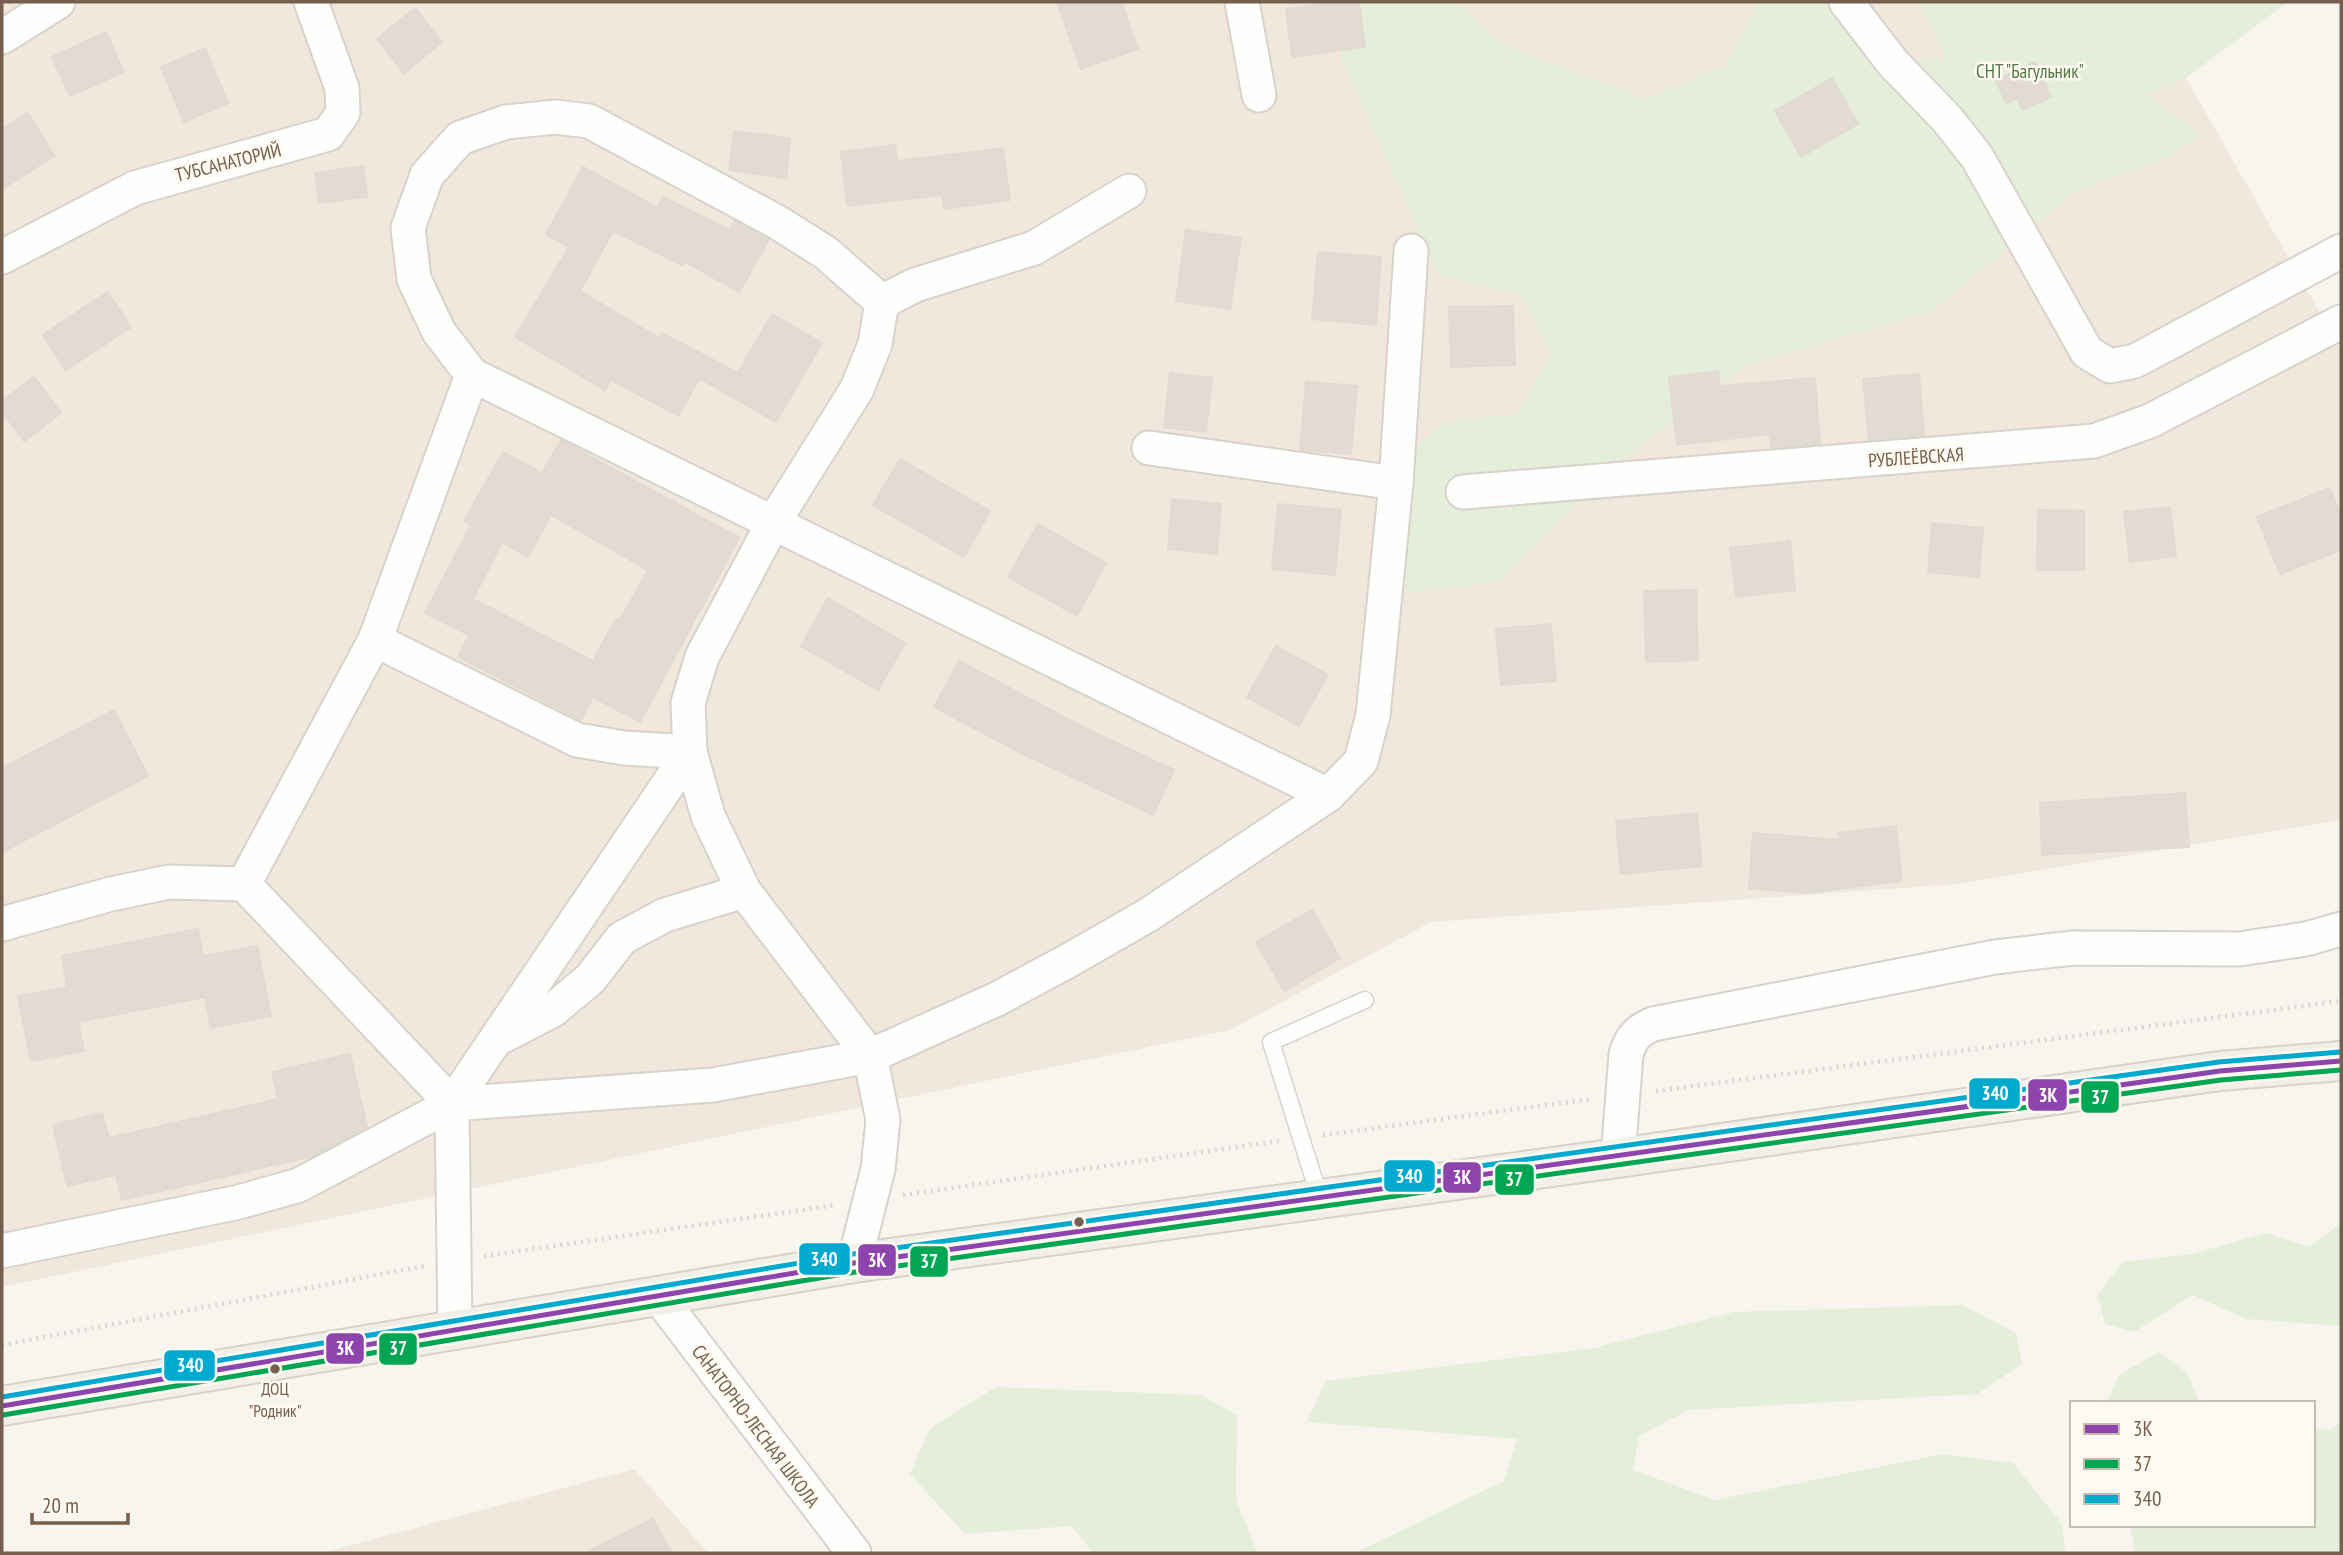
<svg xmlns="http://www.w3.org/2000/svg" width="2343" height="1555" font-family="'PT Sans Narrow',sans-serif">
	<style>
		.residential { fill: #f0e8dd }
		.green { fill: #e4eeda }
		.building { fill: #e2dbd3; stroke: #e1dad1; stroke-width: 2; fill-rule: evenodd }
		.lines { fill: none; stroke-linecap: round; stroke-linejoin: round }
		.service-casing { stroke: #d7d2cc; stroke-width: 19 }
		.minor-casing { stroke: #d7d2cc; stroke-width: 37 }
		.primary-casing { stroke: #d9d2cb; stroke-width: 42 }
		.path { stroke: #dad5d0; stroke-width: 4.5; stroke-dasharray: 2 5; stroke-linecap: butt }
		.service { stroke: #fefefc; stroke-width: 16 }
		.minor { stroke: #fefefc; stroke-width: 33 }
		.primary { stroke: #f2efe8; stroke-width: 38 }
		.bus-1-casing { stroke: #fefaf1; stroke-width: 10 }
		.bus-2-casing { stroke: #fefaf1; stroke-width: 10 }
		.bus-3-casing { stroke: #fefaf1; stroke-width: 10 }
		.bus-1 { stroke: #8e44ad; stroke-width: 5 }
		.bus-2 { stroke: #00a651; stroke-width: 5 }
		.bus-3 { stroke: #00a9ce; stroke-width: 5 }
		.bus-dot { fill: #75604f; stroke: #fefaf1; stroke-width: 2.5 }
		.labels { text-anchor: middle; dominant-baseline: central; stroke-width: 5; stroke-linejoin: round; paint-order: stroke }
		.bus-label { font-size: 17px; fill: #75604f; stroke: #fefaf1 }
		.park-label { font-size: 19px; fill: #527a48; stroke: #fefaf1 }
		.street-label { font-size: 19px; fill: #75604f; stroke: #fefaf1 }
		.line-badge { stroke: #fefaf1; stroke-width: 2.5 }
		.badge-label { font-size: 19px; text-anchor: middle; font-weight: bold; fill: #fff }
	</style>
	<rect width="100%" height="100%" fill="#f8f5ee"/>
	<g class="residential">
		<path d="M2,2H1919L1998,159L2186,78L2341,350V820L1958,884L1431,922L1230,1030L2,1287Z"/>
		<path d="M634,1469L708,1553H322Z"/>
	</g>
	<g class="green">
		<path d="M1316,2H1458L1504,45L1646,99L1726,65L1759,2H1834L1862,57L1947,60L1919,2H2288L2186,78L2146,95L2202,134L2169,157L2076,191L1932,311L1749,364L1629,454L1500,582L1411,592L1382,551V470L1450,421L1518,414L1551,354L1520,294L1439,276Z"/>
		<path d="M2341,1223V1326L2246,1319L2193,1295L2134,1332L2105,1324L2097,1295L2123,1262L2192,1254L2266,1233L2309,1247Z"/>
		<path d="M1962,1305L2016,1333L2022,1364L1977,1394L1689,1410L1639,1436L1633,1470L1715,1500L1943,1454L2013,1463L2062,1524L2065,1553H1355L1504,1481L1517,1439L1307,1422L1326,1381L1594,1348L1734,1312Z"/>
		<path d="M2159,1352L2186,1372L2200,1403H2106L2119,1375Z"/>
		<path d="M996,1387L1201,1395L1237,1415L1236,1499L1257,1553H1093L1072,1526L965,1534L910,1474L930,1428Z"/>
		<path d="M2341,1421V1553H2135L2130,1525H2313V1429L2330,1430Z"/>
	</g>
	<g class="building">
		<path d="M1057,2H1121L1138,49L1081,69Z"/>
		<path d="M1342,2H1359L1365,47L1292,57L1286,9Z"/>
		<path d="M415,8L442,42L404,73L377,39Z"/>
		<path d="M106,32L124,72L70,96L52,57Z"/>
		<path d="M205,48L228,103L184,122L161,67Z"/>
		<path d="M2035,62L2051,97L2023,110L2017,98L2006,103L1996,80Z"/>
		<path d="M1832,78L1858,124L1801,157L1775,111Z"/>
		<path d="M28,113L54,156L2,189V129Z"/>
		<path d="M734,131L790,138L786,178L729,170Z"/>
		<path d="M895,145L897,161L1003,148L1010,200L944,209L942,195L847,206L841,152Z"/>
		<path d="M363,166L367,197L319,203L315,173Z"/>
		<path d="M583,167L658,208L663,197L730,230L735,221L769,240L739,292L683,261L682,265L613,231L580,291L659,338L662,333L738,373L772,314L822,343L776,422L699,378L679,416L611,380L605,390L515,337L569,247L546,234Z"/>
		<path d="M1186,230L1241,238L1230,309L1176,301Z"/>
		<path d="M1318,252L1381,257L1376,325L1312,319Z"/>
		<path d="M108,292L131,327L66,370L43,335Z"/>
		<path d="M1513,306L1515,365L1451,367L1449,307Z"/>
		<path d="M1718,371L1720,386L1815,378L1820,444L1771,448L1770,434L1677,445L1669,377Z"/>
		<path d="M1170,373L1212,378L1206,432L1164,427Z"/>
		<path d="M1919,374L1924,435L1869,440L1863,379Z"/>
		<path d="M34,377L61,413L24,441L2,411V401Z"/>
		<path d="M1306,382L1357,386L1351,454L1300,450Z"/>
		<path d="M561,440L739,538L640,722L593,697L581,720L458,657L469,635L425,613L471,525L464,521L503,452L542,473ZM551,515L648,570L620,620L616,618L593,661L473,599L502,542L528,557Z"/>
		<path d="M900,459L990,511L964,557L873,505Z"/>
		<path d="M2330,488L2341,516V550L2280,574L2257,517Z"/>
		<path d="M1172,499L1221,504L1217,554L1168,549Z"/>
		<path d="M1278,504L1341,510L1335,575L1272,569Z"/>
		<path d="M2170,507L2176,556L2130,562L2124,512Z"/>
		<path d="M2038,510L2084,511V570H2037Z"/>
		<path d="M1932,523L1983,528L1979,577L1928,572Z"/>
		<path d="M1038,524L1106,563L1077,616L1008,577Z"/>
		<path d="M1790,541L1795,590L1736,597L1730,548Z"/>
		<path d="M1696,590L1698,660L1646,662L1644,591Z"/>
		<path d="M828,598L905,643L878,690L801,646Z"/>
		<path d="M1551,624L1556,681L1501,685L1496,629Z"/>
		<path d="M1276,646L1328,675L1299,726L1247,697Z"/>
		<path d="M959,661L1081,726L1174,770L1153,815L1019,752L934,707Z"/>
		<path d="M114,710L148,776L2,852V768Z"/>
		<path d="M2185,793L2189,847L2042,855L2040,803Z"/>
		<path d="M1697,813L1702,866L1621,874L1616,821Z"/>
		<path d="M1896,826L1902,881L1806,893L1749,888L1753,833L1839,840L1838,833Z"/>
		<path d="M1312,910L1340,958L1284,991L1256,942Z"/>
		<path d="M198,929L203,956L257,946L271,1016L211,1028L205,997L78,1022L84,1051L31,1061L18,996L67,987L62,956Z"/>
		<path d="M350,1054L367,1127L313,1156L122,1200L116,1175L67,1186L53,1125L102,1113L109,1138L278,1099L272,1072Z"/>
		<path d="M653,1519L671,1553H585Z"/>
	</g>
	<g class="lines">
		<defs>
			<path id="service" d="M1320,1199L1271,1042L1365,1000"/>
			<g id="minor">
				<path d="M1242,2L1259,95"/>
				<path d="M1846,2L1893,63L1947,119L1977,157L2087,352L2110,366L2135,361L2341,251"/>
				<path d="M2,37L58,2"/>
				<path d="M1129,191L1034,248L915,285L882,302L826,253L777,222L589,121L555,117L506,122L460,138L427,175L408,228L414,279L439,332L472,375L1328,795"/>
				<path d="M2,257L135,188L328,134L343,113L342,88L311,2"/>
				<path d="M1149,448L1396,483"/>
				<path d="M1463,492L2094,441L2150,421L2341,322"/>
				<path d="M375,640L577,740L624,748L690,752"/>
				<path d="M2,924L111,894L169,882L244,884"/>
				<path d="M497,1039L553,1010L590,979L622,938L665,915L744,891"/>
				<path d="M452,1104L244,884L375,640L472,375"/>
				<path d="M1618,1158L1626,1054C1631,1038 1637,1031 1653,1024L1995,957L2073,948L2239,949L2306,939L2341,929"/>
				<path d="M2,1251L239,1202L299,1185L452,1104L713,1085L870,1056L997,999L1066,962L1148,915L1328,795L1361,761L1373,715L1396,483L1411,251"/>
				<path d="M854,1263L878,1169L883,1120L870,1056L744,891L708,816L690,752L688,703L702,657L773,523L857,389L875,344L882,302"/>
				<path d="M659,1297L854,1553"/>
				<path d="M455,1331L452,1104L690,752"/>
			</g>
			<path id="primary" d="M2,1406L854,1263L1618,1158L2220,1071L2341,1061"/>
		</defs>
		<use href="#service" class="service-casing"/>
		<use href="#minor" class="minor-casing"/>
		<use href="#primary" class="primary-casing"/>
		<g class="path">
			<path d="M1656,1091L2341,1001"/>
			<path d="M1323,1135L1592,1099"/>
			<path d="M903,1195L1279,1141"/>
			<path d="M484,1256L836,1205"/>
			<path d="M2,1345L424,1266"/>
		</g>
		<use href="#service" class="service"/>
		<use href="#minor" class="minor"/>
		<use href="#primary" class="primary"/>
		<defs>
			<path id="bus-1" d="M2,1406L854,1263L2220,1071L2341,1061"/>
			<path id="bus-2" d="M3,1415L855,1272L2221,1080L2341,1070"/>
			<path id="bus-3" d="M2,1397L853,1254L2219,1062L2340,1052"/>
		</defs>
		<use href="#bus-1" class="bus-1-casing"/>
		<use href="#bus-2" class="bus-2-casing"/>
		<use href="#bus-3" class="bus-3-casing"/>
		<use href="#bus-1" class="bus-1"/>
		<use href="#bus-2" class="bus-2"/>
		<use href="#bus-3" class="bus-3"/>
	</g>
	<g class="bus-dot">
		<circle cx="1079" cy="1222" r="6"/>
		<circle cx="275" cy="1369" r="6"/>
	</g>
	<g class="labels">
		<g class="bus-label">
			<text x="275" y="1389">ДОЦ<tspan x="275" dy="22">"Родник"</tspan></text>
		</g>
		<g class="park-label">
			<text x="2030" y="71">СНТ "Багульник"</text>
		</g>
		<g class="street-label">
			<text transform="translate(228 162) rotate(-14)">ТУБСАНАТОРИЙ</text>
			<text transform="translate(1916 457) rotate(-4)">РУБЛЕЁВСКАЯ</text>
			<text transform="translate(756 1426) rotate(53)">САНАТОРНО-ЛЕСНАЯ ШКОЛА</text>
		</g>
	</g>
	<g class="line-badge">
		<rect x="1968" y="1077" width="53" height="33" rx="7" fill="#00a9ce"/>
		<rect x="2027" y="1078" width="41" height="34" rx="7" fill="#8e44ad"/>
		<rect x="2080" y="1080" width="40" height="34" rx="7" fill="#00a651"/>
		<rect x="1383" y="1159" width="53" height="34" rx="7" fill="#00a9ce"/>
		<rect x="1442" y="1161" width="40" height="33" rx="7" fill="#8e44ad"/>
		<rect x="1494" y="1163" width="41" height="33" rx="7" fill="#00a651"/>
		<rect x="798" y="1242" width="53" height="34" rx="7" fill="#00a9ce"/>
		<rect x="857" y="1243" width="40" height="34" rx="7" fill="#8e44ad"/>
		<rect x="909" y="1245" width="40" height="33" rx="7" fill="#00a651"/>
		<rect x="325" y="1332" width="40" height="33" rx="7" fill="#8e44ad"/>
		<rect x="378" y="1332" width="40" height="34" rx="7" fill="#00a651"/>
		<rect x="163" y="1349" width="53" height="33" rx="7" fill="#00a9ce"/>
	</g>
	<g class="badge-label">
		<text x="1995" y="1100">340</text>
		<text x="2048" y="1102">3К</text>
		<text x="2100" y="1104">37</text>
		<text x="1409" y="1183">340</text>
		<text x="1462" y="1184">3К</text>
		<text x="1514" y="1186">37</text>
		<text x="824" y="1266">340</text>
		<text x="877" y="1267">3К</text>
		<text x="929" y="1268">37</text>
		<text x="345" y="1355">3К</text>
		<text x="398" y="1355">37</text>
		<text x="190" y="1372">340</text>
	</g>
	<rect width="2343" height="1555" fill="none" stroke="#75604f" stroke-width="7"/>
	<rect x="2070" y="1401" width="245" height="126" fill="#fefaf1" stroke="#c7bcb0" stroke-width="2"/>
	<rect x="2084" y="1424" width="35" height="10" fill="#8e44ad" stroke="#c7bcb0" stroke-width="2"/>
	<text x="2133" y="1436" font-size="21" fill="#75604f">3К</text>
	<rect x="2084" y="1459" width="35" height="10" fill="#00a651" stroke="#c7bcb0" stroke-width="2"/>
	<text x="2133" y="1471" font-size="21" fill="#75604f">37</text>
	<rect x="2084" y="1494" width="35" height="10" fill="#00a9ce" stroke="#c7bcb0" stroke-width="2"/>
	<text x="2133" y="1506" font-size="21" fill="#75604f">340</text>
	<path d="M32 1513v10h96v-10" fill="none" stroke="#75604f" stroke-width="3.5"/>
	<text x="42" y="1513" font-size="21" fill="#75604f" stroke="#fefaf1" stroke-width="5" paint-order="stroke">20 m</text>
</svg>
